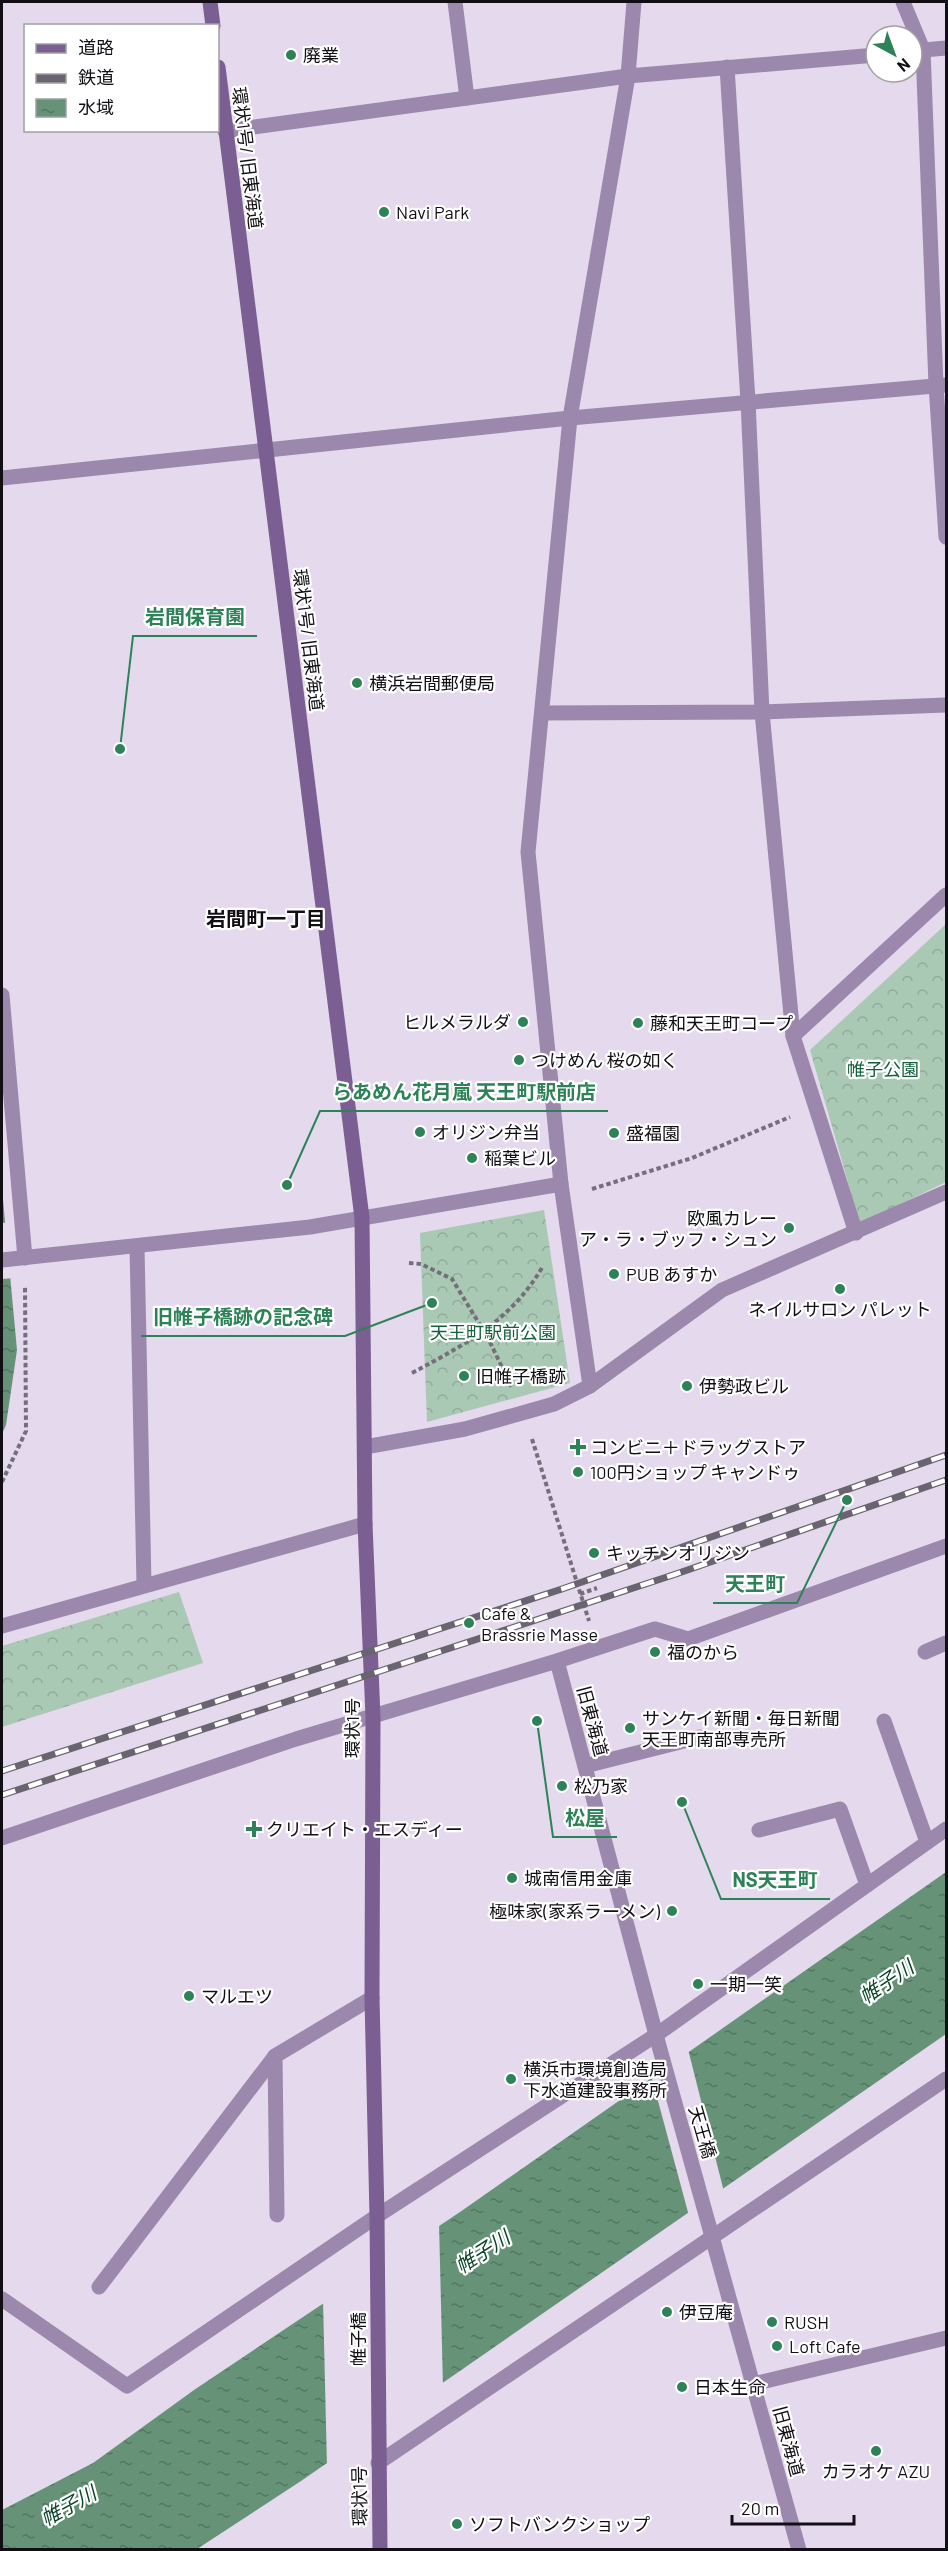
<svg xmlns="http://www.w3.org/2000/svg" width="948" height="2551" font-family="Barlow,'Noto Sans JP',sans-serif">
	<style>
		.forest { fill: url(#forest-crowns) }
		.water { fill: url(#water-ripples) }
		.pier { fill: #e4d9ed }
		.lines { fill: none; stroke-linecap: round; stroke-linejoin: round }
		.path { stroke: #756f7b; stroke-width: 4; stroke-dasharray: 4.5 3; stroke-linecap: butt }
		.lane { stroke: #9c88ac; stroke-width: 15 }
		.street { stroke: #9c88ac; stroke-width: 15 }
		.secondary { stroke: #7b5e92; stroke-width: 15 }
		.rail-casing { stroke: #6a6470; stroke-width: 7 }
		.rail { stroke: #fff; stroke-width: 4.5; stroke-dasharray: 14; stroke-linecap: butt }
		.poi-dot { fill: #2d8357; stroke: #fff; stroke-width: 2 }
		.labels { text-anchor: middle; dominant-baseline: central; stroke-width: 4.5; stroke-linejoin: round; paint-order: stroke }
		.poi-label { font-size: 18px; fill: #110e14; stroke: #fff; text-anchor: start }
		.street-label { font-size: 18px; fill: #110e14; stroke: #fff }
		.park-label { font-size: 18px; fill: #12603c; stroke: #fff }
		.neighbourhood-label { font-size: 20px; font-weight: bold; fill: #110e14; stroke: #fff }
		.water-label { font-size: 20px; font-style: italic; fill: #0b462a; stroke: #fff }
		.leader { fill: none; stroke: #2d8357; stroke-width: 2 }
		.callout-dot { fill: #2d8357; stroke: #fff; stroke-width: 2 }
		.callout-label { font-size: 20px; text-anchor: middle; font-weight: bold; fill: #2d8357; stroke: #fff; stroke-width: 4.5; stroke-linejoin: round; paint-order: stroke }
	</style>
	<defs>
		<pattern id="forest-crowns" width="20" height="18" patternUnits="userSpaceOnUse" patternTransform="scale(1.5)"><rect width="20" height="18" fill="#aac9b5"/><path d="M2 6a3 3 0 1 1 6 0M12 15a3 3 0 1 1 6 0" fill="none" stroke="#91ab9b"/></pattern>
		<pattern id="water-ripples" width="26" height="14" patternUnits="userSpaceOnUse" patternTransform="scale(1.5)"><rect width="26" height="14" fill="#669378"/><path d="M2 4q2-2 4 0t4 0M15 11q2-2 4 0t4 0" fill="none" stroke="#537661"/></pattern>
	</defs>
	<rect width="100%" height="100%" fill="#e4d9ed"/>
	<g class="forest">
		<path d="M946,924V1182L860,1224L810,1050Z"/>
		<path d="M544,1210L570,1383L427,1422L420,1233Z"/>
		<path d="M179,1592L203,1663L2,1727V1646Z"/>
	</g>
	<g class="water">
		<path d="M2,1189L17,1350L6,1425L2,1434Z"/>
		<path d="M946,1872V2034L301,2481L197,2549L2,2550V2510L93,2463L194,2390L460,2212Z"/>
	</g>
	<g class="pier">
		<path d="M8,1222L14,1278L2,1279V1223Z"/>
		<path d="M688,2049L724,2192L689,2216L651,2075Z"/>
		<path d="M439,2222L443,2387L327,2467L323,2300Z"/>
	</g>
	<g class="lines">
		<g class="path">
			<path d="M592,1189L692,1158L790,1117"/>
			<path d="M409,1263L421,1264L452,1279L488,1338L512,1388"/>
			<path d="M412,1373C466,1344 512,1320 543,1266"/>
			<path d="M532,1439L589,1621"/>
			<path d="M2,1482L26,1431L25,1286"/>
			<path d="M580,1594L597,1588"/>
		</g>
		<g class="lane">
			<path d="M925,1652L946,1643"/>
			<path d="M884,1721L927,1842"/>
			<path d="M585,1766L700,1737"/>
			<path d="M759,1830L840,1809L867,1885"/>
			<path d="M277,2215L275,2056L372,1998"/>
			<path d="M99,2287L275,2056"/>
			<path d="M2,2299L127,2386L377,2216"/>
		</g>
		<g class="street">
			<path d="M455,2L467,98"/>
			<path d="M903,2L923,50L936,385L946,537"/>
			<path d="M912,51L946,48"/>
			<path d="M727,67L748,401L762,712L793,1036L856,1233"/>
			<path d="M225,131L628,76L876,55"/>
			<path d="M2,478L570,418L946,385"/>
			<path d="M542,713L762,712L946,705"/>
			<path d="M2,995L25,1258"/>
			<path d="M793,1036L946,895"/>
			<path d="M137,1247L144,1585"/>
			<path d="M2,1260L310,1227L561,1184"/>
			<path d="M590,1386L561,1184L528,852L570,418L628,76L634,2"/>
			<path d="M365,1447L465,1429L554,1404L590,1386L722,1290L946,1192"/>
			<path d="M2,1626L365,1524"/>
			<path d="M557,1661L656,2035L799,2550"/>
			<path d="M2,1838L296,1739L557,1661L655,1629L688,1639L946,1546"/>
			<path d="M377,2216L656,2035L946,1829"/>
			<path d="M753,2384L946,2338"/>
			<path d="M378,2463L946,2079"/>
		</g>
		<g class="secondary">
			<path d="M210,2L213,26"/>
			<path d="M218,67L362,1218L365,1524L373,1717L372,1998L377,2216L380,2550"/>
		</g>
		<defs>
			<g id="rail">
				<path d="M2,1771L562,1589L946,1455"/>
				<path d="M2,1795L676,1574L946,1480"/>
			</g>
		</defs>
		<use href="#rail" class="rail-casing"/>
		<use href="#rail" class="rail"/>
	</g>
	<g class="poi-dot">
		<circle cx="291" cy="55" r="6"/>
		<circle cx="384" cy="212" r="6"/>
		<circle cx="357" cy="683" r="6"/>
		<circle cx="523" cy="1022" r="6"/>
		<circle cx="638" cy="1023" r="6"/>
		<circle cx="519" cy="1060" r="6"/>
		<circle cx="420" cy="1132" r="6"/>
		<circle cx="614" cy="1133" r="6"/>
		<circle cx="472" cy="1158" r="6"/>
		<circle cx="789" cy="1228" r="6"/>
		<circle cx="614" cy="1274" r="6"/>
		<circle cx="840" cy="1289" r="6"/>
		<circle cx="464" cy="1376" r="6"/>
		<circle cx="687" cy="1386" r="6"/>
		<path d="M575 1438h6v6h6v6h-6v6h-6v-6h-6v-6h6z"/>
		<circle cx="578" cy="1472" r="6"/>
		<circle cx="594" cy="1553" r="6"/>
		<circle cx="469" cy="1623" r="6"/>
		<circle cx="655" cy="1652" r="6"/>
		<circle cx="630" cy="1728" r="6"/>
		<circle cx="562" cy="1786" r="6"/>
		<path d="M251 1820h6v6h6v6h-6v6h-6v-6h-6v-6h6z"/>
		<circle cx="512" cy="1878" r="6"/>
		<circle cx="672" cy="1911" r="6"/>
		<circle cx="698" cy="1984" r="6"/>
		<circle cx="189" cy="1996" r="6"/>
		<circle cx="511" cy="2079" r="6"/>
		<circle cx="667" cy="2312" r="6"/>
		<circle cx="772" cy="2322" r="6"/>
		<circle cx="777" cy="2346" r="6"/>
		<circle cx="682" cy="2387" r="6"/>
		<circle cx="876" cy="2451" r="6"/>
		<circle cx="457" cy="2524" r="6"/>
	</g>
	<g class="labels">
		<g class="poi-label">
			<text x="303" y="55">廃業</text>
			<text x="396" y="212">Navi Park</text>
			<text x="369" y="683">横浜岩間郵便局</text>
			<text x="511" y="1022" text-anchor="end">ヒルメラルダ</text>
			<text x="650" y="1023">藤和天王町コープ</text>
			<text x="531" y="1060">つけめん 桜の如く</text>
			<text x="432" y="1132">オリジン弁当</text>
			<text x="626" y="1133">盛福園</text>
			<text x="484" y="1158">稲葉ビル</text>
			<text x="777" y="1218" text-anchor="end">欧風カレー<tspan x="777" dy="21">ア・ラ・ブッフ・シュン</tspan></text>
			<text x="626" y="1274">PUB あすか</text>
			<text x="840" y="1309" text-anchor="middle">ネイルサロン パレット</text>
			<text x="476" y="1376">旧帷子橋跡</text>
			<text x="699" y="1386">伊勢政ビル</text>
			<text x="590" y="1447">コンビニ＋ドラッグストア</text>
			<text x="590" y="1472">100円ショップ キャンドゥ</text>
			<text x="606" y="1553">キッチンオリジン</text>
			<text x="481" y="1613">Cafe &amp;<tspan x="481" dy="21">Brassrie Masse</tspan></text>
			<text x="667" y="1652">福のから</text>
			<text x="642" y="1718">サンケイ新聞・毎日新聞<tspan x="642" dy="21">天王町南部専売所</tspan></text>
			<text x="574" y="1786">松乃家</text>
			<text x="266" y="1829">クリエイト・エスディー</text>
			<text x="524" y="1878">城南信用金庫</text>
			<text x="660" y="1911" text-anchor="end">極味家(家系ラーメン)</text>
			<text x="710" y="1984">一期一笑</text>
			<text x="201" y="1996">マルエツ</text>
			<text x="523" y="2069">横浜市環境創造局<tspan x="523" dy="21">下水道建設事務所</tspan></text>
			<text x="679" y="2312">伊豆庵</text>
			<text x="784" y="2322">RUSH</text>
			<text x="789" y="2346">Loft Cafe</text>
			<text x="694" y="2387">日本生命</text>
			<text x="876" y="2471" text-anchor="middle">カラオケ AZU</text>
			<text x="469" y="2524">ソフトバンクショップ</text>
		</g>
		<g class="street-label">
			<text transform="translate(248 158) rotate(83)">環状1号/ 旧東海道</text>
			<text transform="translate(309 640) rotate(83)">環状1号/ 旧東海道</text>
			<text transform="translate(593 1721) rotate(75)">旧東海道</text>
			<text transform="translate(352 1728) rotate(-90)">環状1号</text>
			<text transform="translate(703 2132) rotate(74)">天王橋</text>
			<text transform="translate(358 2339) rotate(-90)">帷子橋</text>
			<text transform="translate(789 2441) rotate(75)">旧東海道</text>
			<text transform="translate(359 2496) rotate(-91)">環状1号</text>
		</g>
		<g class="park-label">
			<text x="883" y="1069">帷子公園</text>
			<text x="493" y="1332">天王町駅前公園</text>
		</g>
		<g class="neighbourhood-label">
			<text x="266" y="918">岩間町一丁目</text>
		</g>
		<g class="water-label">
			<text transform="translate(886 1981) rotate(-34)">帷子川</text>
			<text transform="translate(482 2251) rotate(-33)">帷子川</text>
			<text transform="translate(68 2505) rotate(-29)">帷子川</text>
		</g>
	</g>
	<path class="leader" d="M120 749L133 636H257M287 1185L320 1111H608M432 1303L345 1336H141M847 1500L797 1603H713M537 1721L553 1837H617M682 1802L721 1899H830"/>
	<g class="callout-dot">
		<circle cx="120" cy="749" r="6"/>
		<circle cx="287" cy="1185" r="6"/>
		<circle cx="432" cy="1303" r="6"/>
		<circle cx="847" cy="1500" r="6"/>
		<circle cx="537" cy="1721" r="6"/>
		<circle cx="682" cy="1802" r="6"/>
	</g>
	<g class="callout-label">
		<text x="195" y="624">岩間保育園</text>
		<text x="464" y="1099">らあめん花月嵐 天王町駅前店</text>
		<text x="243" y="1324">旧帷子橋跡の記念碑</text>
		<text x="755" y="1591">天王町</text>
		<text x="585" y="1825">松屋</text>
		<text x="775" y="1887">NS天王町</text>
	</g>
	<rect width="948" height="2551" fill="none" stroke="#110e14" stroke-width="6"/>
	<rect x="24" y="24" width="195" height="108" fill="#ffffff" stroke="#a09fa1" stroke-width="1.5"/>
	<rect x="36" y="44" width="30" height="9" fill="#7b5e92" stroke="#a09fa1" stroke-width="1.5"/>
	<text x="78" y="54" font-size="18" fill="#110e14">道路</text>
	<rect x="36" y="74" width="30" height="9" fill="#6a6470" stroke="#a09fa1" stroke-width="1.5"/>
	<text x="78" y="84" font-size="18" fill="#110e14">鉄道</text>
	<rect x="36" y="99" width="30" height="18" fill="url(#water-ripples)" stroke="#a09fa1" stroke-width="1.5"/>
	<text x="78" y="114" font-size="18" fill="#110e14">水域</text>
	<g transform="translate(894 54) rotate(139)"><circle r="28" fill="#ffffff" stroke="#a09fa1" stroke-width="1.5"/>
	<path d="M0-4.5L10 22L0 15L-10 22Z" fill="#2d8357"/>
	<text y="-9" font-size="16" font-weight="bold" text-anchor="middle" fill="#110e14">N</text>
	</g>
	<path d="M732 2515v9h122v-9" fill="none" stroke="#110e14" stroke-width="3"/>
	<text x="741" y="2515" font-size="18" fill="#110e14" stroke="#ffffff" stroke-width="4.5" paint-order="stroke">20 m</text>
</svg>
